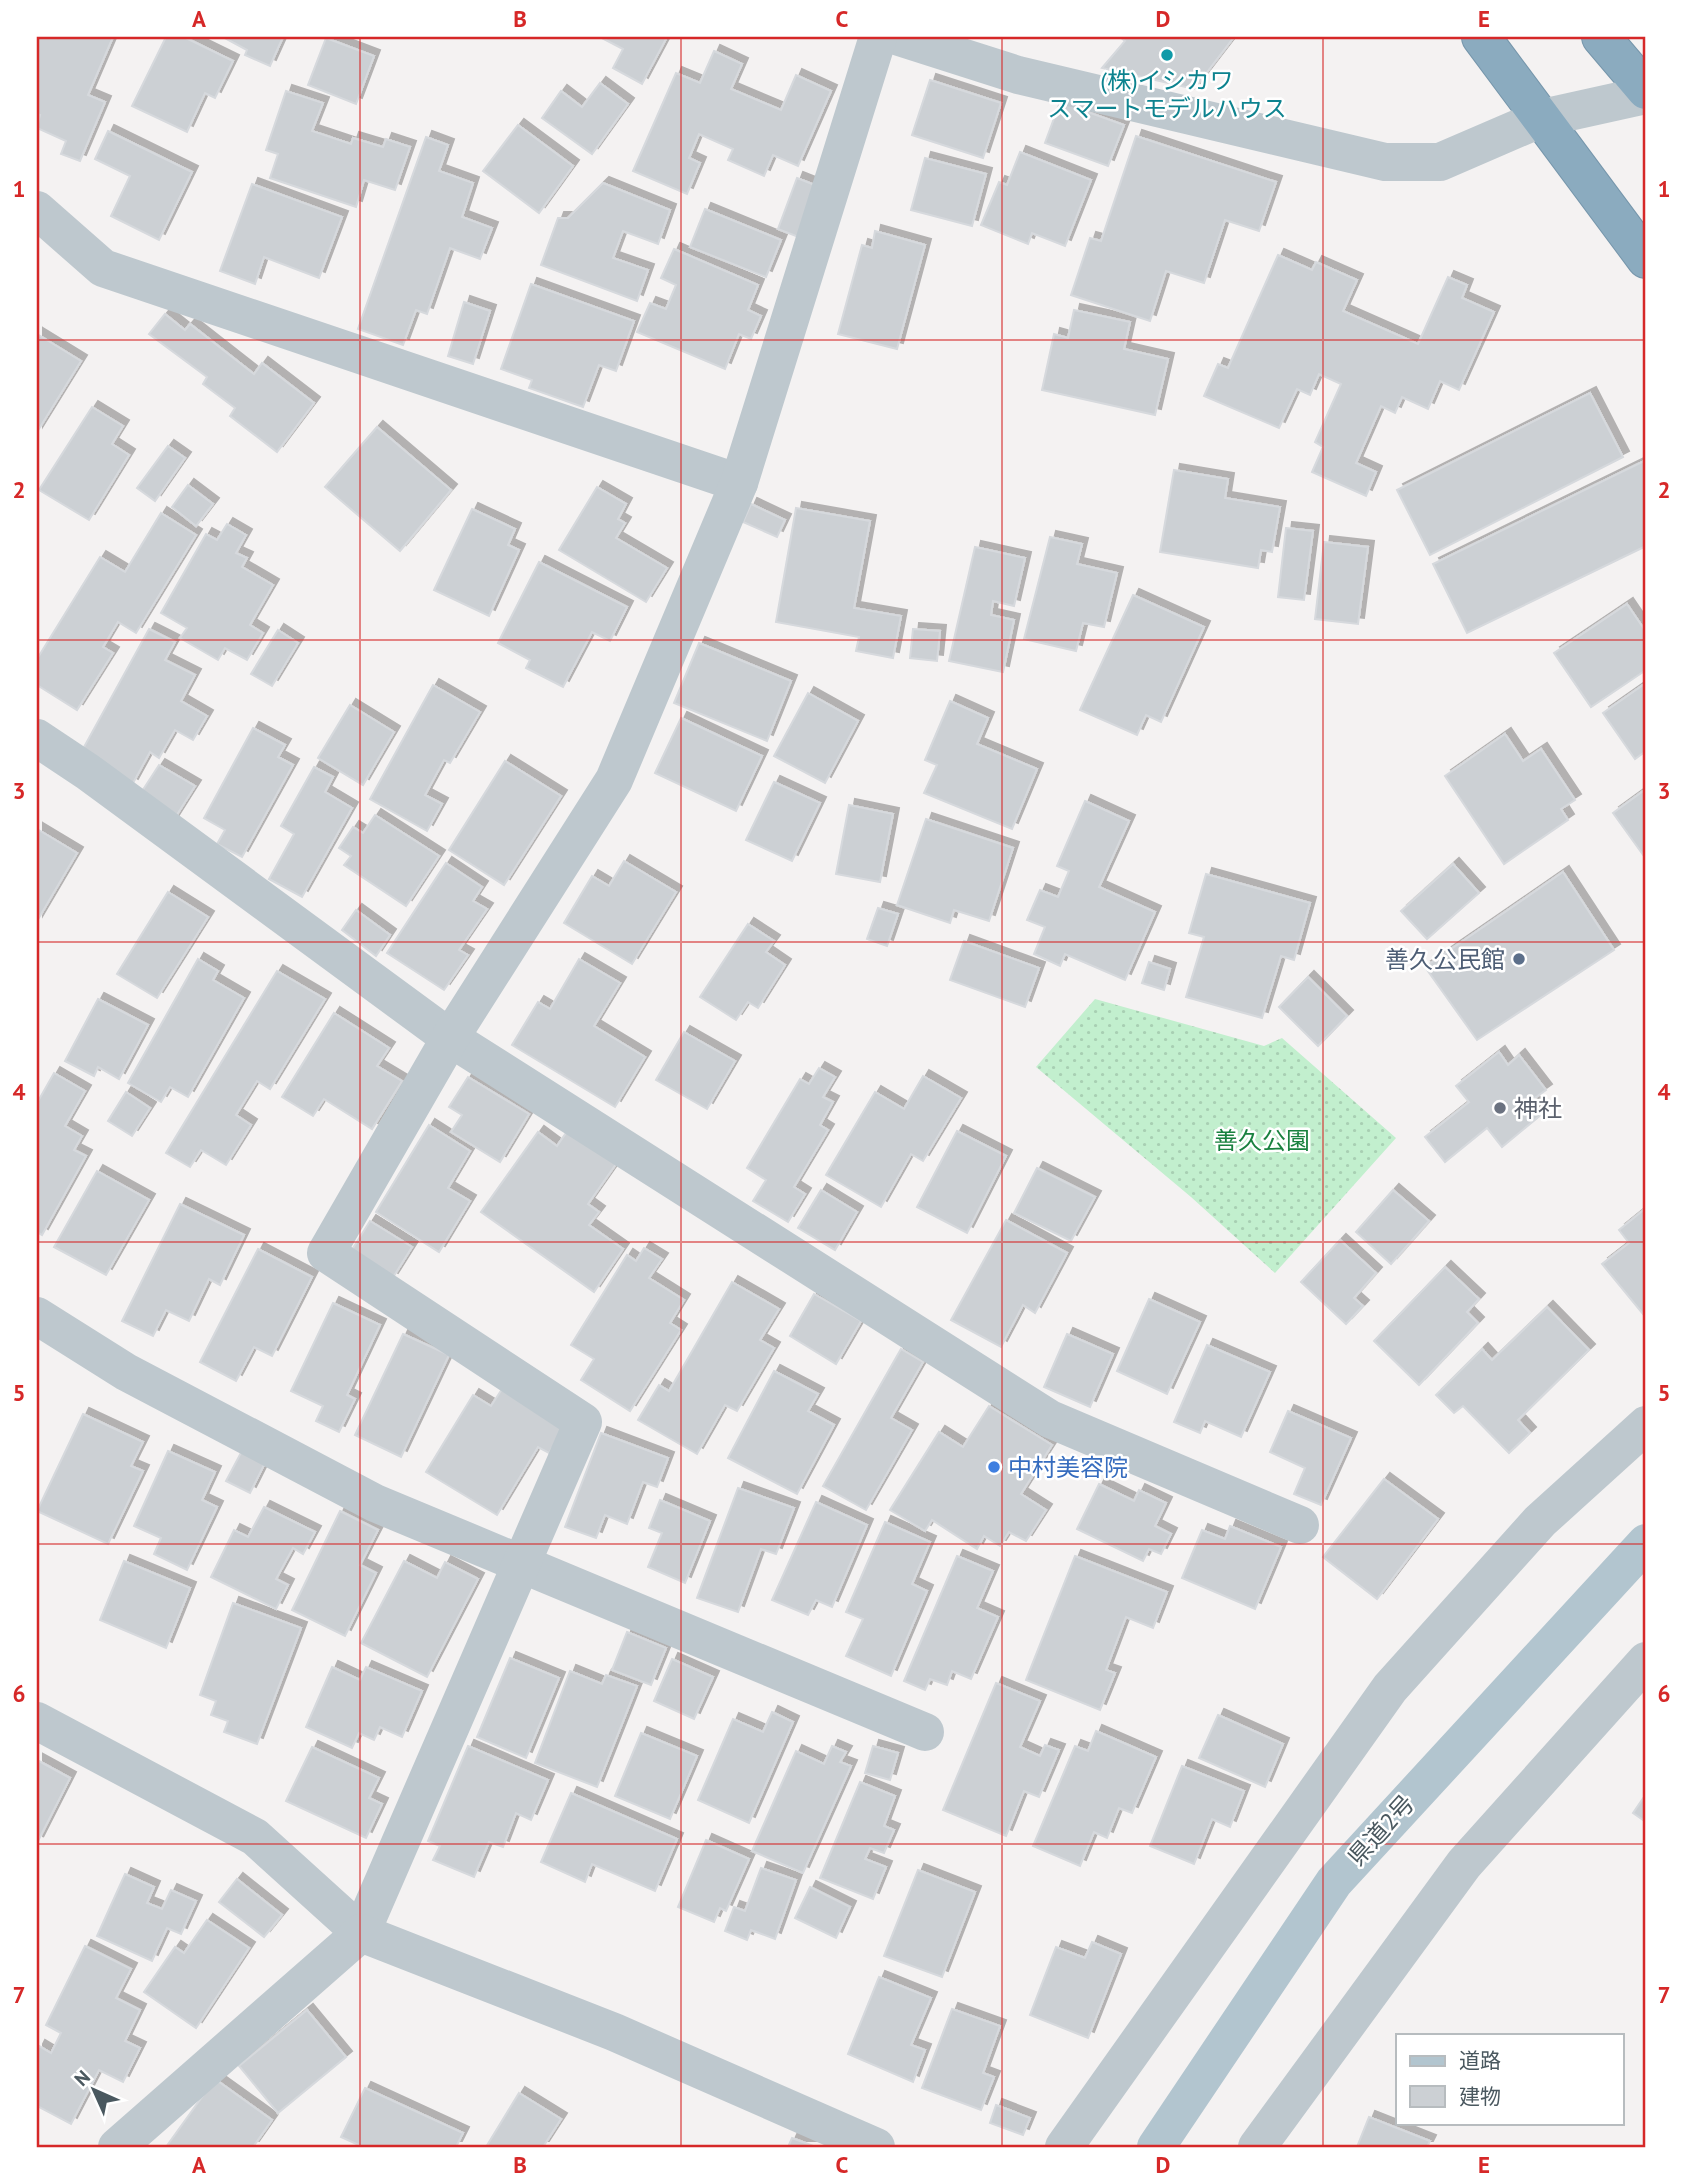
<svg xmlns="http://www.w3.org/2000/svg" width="1683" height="2184" font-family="'PT Sans','Noto Sans JP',sans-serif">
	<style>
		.grass { fill: url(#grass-dots) }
		.building { fill: #ccd0d4; stroke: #d6d9dd; stroke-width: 2; filter: url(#shadow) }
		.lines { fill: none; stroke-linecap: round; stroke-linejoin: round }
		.highway-casing { stroke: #7696ab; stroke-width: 40 }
		.minor { stroke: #bec8ce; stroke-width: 38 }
		.major { stroke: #b2c5cf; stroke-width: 38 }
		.highway { stroke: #8babbf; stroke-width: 38 }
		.grid { fill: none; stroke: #d62828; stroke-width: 2; stroke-opacity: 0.55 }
		.culture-dot { fill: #0f9aa8; stroke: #fff; stroke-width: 2.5 }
		.service-dot { fill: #5c6f8a; stroke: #fff; stroke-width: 2.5 }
		.worship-dot { fill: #6b7280; stroke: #fff; stroke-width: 2.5 }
		.shop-dot { fill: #3f7fe0; stroke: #fff; stroke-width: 2.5 }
		.labels { text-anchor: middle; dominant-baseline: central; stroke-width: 5; stroke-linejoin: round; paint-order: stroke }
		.culture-label { font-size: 24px; fill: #0d838f; stroke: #fff }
		.service-label { font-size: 24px; fill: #4e5e75; stroke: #fff; text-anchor: end }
		.worship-label { font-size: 24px; fill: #5b616d; stroke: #fff; text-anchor: start }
		.park-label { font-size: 24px; fill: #19813f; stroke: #fff }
		.shop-label { font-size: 24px; fill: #366cbe; stroke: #fff; text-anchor: start }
		.street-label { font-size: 24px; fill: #4a585f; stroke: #fff }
		.neatline { fill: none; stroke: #d62828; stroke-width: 2.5 }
		.grid-label { font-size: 23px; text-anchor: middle; font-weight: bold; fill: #d62828 }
	</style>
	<defs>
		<pattern id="grass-dots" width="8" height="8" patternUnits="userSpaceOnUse" patternTransform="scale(1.75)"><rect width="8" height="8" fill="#c2efce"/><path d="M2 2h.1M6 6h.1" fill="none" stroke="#a8cfb3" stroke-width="1.8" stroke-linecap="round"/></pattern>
		<filter id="shadow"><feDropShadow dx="6" dy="-6" stdDeviation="0" flood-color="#0004"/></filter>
	</defs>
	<rect width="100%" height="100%" fill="#f4f2f2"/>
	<path class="grass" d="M1095,999L1264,1046L1282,1038L1396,1138L1275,1273L1191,1197L1036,1067Z"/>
	<g class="building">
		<path d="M37,37H113L88,95L105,102L80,161L61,154L66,141L37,128L40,115L37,114Z"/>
		<path d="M166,37H184L233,61L215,98L205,93L187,132L132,106Z"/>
		<path d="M223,37H283L270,66L245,55L247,50Z"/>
		<path d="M600,37H667L642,84L613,68L623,49Z"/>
		<path d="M1120,37H1234L1194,89L1102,68L1125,41Z"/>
		<path d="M326,38L374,56L356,104L308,85Z"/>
		<path d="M714,51L742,64L731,89L781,110L796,75L831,91L798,166L773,155L764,176L728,160L733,149L699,134L689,158L700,163L687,194L633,171L676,73L700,83Z"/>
		<path d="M930,80L1001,103L983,158L912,135Z"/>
		<path d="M600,83L628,104L592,154L542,118L561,91L582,107Z"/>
		<path d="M286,91L323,103L312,131L351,144L353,138L383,147L386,139L410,147L395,190L364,180L356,207L270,178L278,154L266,150Z"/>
		<path d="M1060,102L1124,125L1108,166L1045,143Z"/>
		<path d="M518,125L573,166L539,213L483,171Z"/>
		<path d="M108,131L192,172L159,240L111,216L130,176L95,159Z"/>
		<path d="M1136,136L1276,182L1259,231L1225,220L1204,283L1166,271L1150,321L1071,295L1090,238L1101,241Z"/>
		<path d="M426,137L448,145L439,171L473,183L462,217L492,228L480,259L450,248L427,314L416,310L403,345L358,329Z"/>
		<path d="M1020,152L1091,180L1065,246L1032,233L1028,244L981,225L999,182L1007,185Z"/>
		<path d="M925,158L986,174L972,226L911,210Z"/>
		<path d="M797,178L825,189L806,240L778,229Z"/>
		<path d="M603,183L670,210L658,244L623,231L613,258L648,270L637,301L541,265L558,218H568Z"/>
		<path d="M252,184L342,217L319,278L264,257L255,284L220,271Z"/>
		<path d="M705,209L781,240L766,277L690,247Z"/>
		<path d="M875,231L925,245L897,349L838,334L862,245L872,248Z"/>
		<path d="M674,249L758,285L748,310L761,316L751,339L739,334L725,369L637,332L650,303L666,309L676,285L661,278Z"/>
		<path d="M1278,255L1312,270L1316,262L1357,280L1343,311L1418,344L1448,277L1467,285L1462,298L1494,312L1459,390L1440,381L1428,409L1402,397L1395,413L1381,406L1356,463L1376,472L1366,496L1312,472L1323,447L1315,442L1341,384L1319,374L1310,395L1297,389L1279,428L1204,396L1218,364L1228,368Z"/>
		<path d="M531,284L634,321L616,371L599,365L583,407L529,388L532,380L501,369Z"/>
		<path d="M464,302L490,311L473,364L448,356Z"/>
		<path d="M1074,310L1130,322L1124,349L1168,359L1155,415L1042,390L1054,334L1068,338Z"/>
		<path d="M165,314L185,330L190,324L254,374L262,363L314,403L277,452L230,416L235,408L203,384L207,377L149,334Z"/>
		<path d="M37,334L81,361L37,432Z"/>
		<path d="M1590,393L1623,457L1430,555L1397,490Z"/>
		<path d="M92,407L123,426L112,444L129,455L89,520L39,490Z"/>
		<path d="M377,427L451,490L400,551L325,487Z"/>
		<path d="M168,446L185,458L155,501L137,488Z"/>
		<path d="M1646,460V546L1467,633L1433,564Z"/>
		<path d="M1174,470L1228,479L1225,498L1280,507L1272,552L1261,550L1258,568L1160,552Z"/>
		<path d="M188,485L213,504L196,526L172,507Z"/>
		<path d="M597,487L626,504L618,519L625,523L616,538L667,568L646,602L559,550Z"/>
		<path d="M751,504L785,520L777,537L743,522Z"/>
		<path d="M796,508L870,521L854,608L901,616L893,658L856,651L859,637L776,622Z"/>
		<path d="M472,509L515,529L508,545L519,550L489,616L434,590Z"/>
		<path d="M161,513L196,535L136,633L118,622L103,647L113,653L77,710L37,685V659L100,557L125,572Z"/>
		<path d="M227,524L246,535L236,553L247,558L242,567L273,585L250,625L263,633L247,660L225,648L218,660L180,638L187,628L161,613L206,534L217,540Z"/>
		<path d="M1286,528L1313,531L1304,600L1278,597Z"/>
		<path d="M1050,537L1082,544L1077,564L1117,573L1104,627L1083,623L1076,651L1024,639Z"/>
		<path d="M1324,542L1368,547L1358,624L1315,619Z"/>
		<path d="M975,547L1025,558L1014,606L993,601L991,615L1014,620L1003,672L949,661Z"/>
		<path d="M539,562L627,607L610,641L592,632L563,687L526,668L530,660L498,643Z"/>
		<path d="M1133,595L1204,627L1161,722L1146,715L1137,735L1080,710Z"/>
		<path d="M1627,604L1646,632V670L1591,707L1554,653Z"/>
		<path d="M149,629L175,642L165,660L195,675L181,701L207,716L193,740L175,730L159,758L150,752L132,785L79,756Z"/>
		<path d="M913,629L940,631L937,661L910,658Z"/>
		<path d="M278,630L298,643L272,686L251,674Z"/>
		<path d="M699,643L791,681L767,741L674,703Z"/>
		<path d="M1646,683V751L1635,759L1603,713Z"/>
		<path d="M433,685L480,712L450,763L444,760L425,795L442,804L427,831L370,799Z"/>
		<path d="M808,693L858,721L825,783L774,756Z"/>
		<path d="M950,701L988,718L977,744L1037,769L1012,829L924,793L937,765L925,760Z"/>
		<path d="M350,705L394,732L363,785L318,758Z"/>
		<path d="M681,718L762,756L736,811L655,773Z"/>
		<path d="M253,728L285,745L278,757L293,765L242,857L217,844L225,830L204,818Z"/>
		<path d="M1505,734L1523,761L1541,749L1575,800L1561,809L1568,820L1504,864L1445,776Z"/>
		<path d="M505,761L561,796L504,885L449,850Z"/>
		<path d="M159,765L195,786L173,821L137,799Z"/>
		<path d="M314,767L333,777L325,792L352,808L302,897L269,879L294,834L281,826Z"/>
		<path d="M774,782L820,803L792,861L746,840Z"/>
		<path d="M1646,789V859L1613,813Z"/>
		<path d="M1085,801L1129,821L1099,887L1155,912L1125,980L1065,954L1060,966L1034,954L1045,927L1027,920L1040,890L1058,897L1069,871L1057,866Z"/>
		<path d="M849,805L893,814L880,882L836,874Z"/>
		<path d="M375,815L439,856L406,906L344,865L351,856L339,848L353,827L363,833Z"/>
		<path d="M926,819L1013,848L989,921L954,910L950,923L897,905Z"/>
		<path d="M37,829L77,853L37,921Z"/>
		<path d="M624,861L676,892L632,964L564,923L592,876L609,886Z"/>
		<path d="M446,863L482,887L473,901L487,909L459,950L468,955L444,990L387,953Z"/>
		<path d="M1453,864L1479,893L1427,939L1401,911Z"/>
		<path d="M1563,872L1614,950L1477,1040L1425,967Z"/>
		<path d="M1206,874L1310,903L1294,960L1281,956L1262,1018L1186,997L1204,937L1189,933Z"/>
		<path d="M168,892L208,917L157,998L117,974Z"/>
		<path d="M878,908L898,914L887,946L867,939Z"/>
		<path d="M356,910L390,935L376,956L342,930Z"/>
		<path d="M748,924L774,941L766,952L785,965L758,1008L748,1002L736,1020L700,997Z"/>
		<path d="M964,941L1039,968L1025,1007L950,980Z"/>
		<path d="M198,959L218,971L213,980L244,998L188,1097L170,1087L161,1102L128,1083Z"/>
		<path d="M579,959L620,983L594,1026L645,1057L615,1107L512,1045L538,1002L550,1009Z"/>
		<path d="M1149,962L1170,969L1164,990L1142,983Z"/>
		<path d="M277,971L325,999L270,1089L257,1081L236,1115L251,1125L226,1165L201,1150L190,1167L166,1153Z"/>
		<path d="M1308,977L1347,1016L1318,1046L1279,1007Z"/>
		<path d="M98,999L148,1025L119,1079L98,1067L94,1076L65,1061Z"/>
		<path d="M334,1013L389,1048L377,1066L402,1081L372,1129L324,1099L313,1116L282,1097Z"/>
		<path d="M684,1032L735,1061L707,1109L656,1080Z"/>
		<path d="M1499,1052L1508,1065L1519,1055L1546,1090L1532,1100L1542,1114L1502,1147L1487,1128L1445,1162L1425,1137L1469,1102L1456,1086Z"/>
		<path d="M819,1068L835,1077L823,1097L833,1102L820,1125L828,1130L794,1187L805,1194L788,1222L753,1201L766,1180L747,1168L800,1079L809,1084Z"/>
		<path d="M54,1073L85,1091L65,1126L82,1136L74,1150L86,1156L42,1235L37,1232V1103Z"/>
		<path d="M923,1076L961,1098L923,1161L911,1154L881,1207L826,1175L875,1092L904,1109Z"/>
		<path d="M468,1077L529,1114L500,1162L451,1132L462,1115L449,1107Z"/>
		<path d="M126,1092L150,1108L132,1136L108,1121Z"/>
		<path d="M429,1125L470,1151L448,1188L470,1201L439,1252L376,1212Z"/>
		<path d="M568,1130L616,1164L588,1204L599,1212L589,1225L623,1249L594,1292L481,1212L538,1132L557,1146Z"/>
		<path d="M957,1131L1006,1156L967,1233L917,1207Z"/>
		<path d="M1037,1168L1095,1197L1071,1241L1014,1213Z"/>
		<path d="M97,1171L149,1200L106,1275L54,1247Z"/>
		<path d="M821,1190L857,1212L835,1250L798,1228Z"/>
		<path d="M1393,1190L1429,1221L1391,1264L1356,1232Z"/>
		<path d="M180,1204L244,1235L220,1285L209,1279L189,1321L166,1310L153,1336L122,1321Z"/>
		<path d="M1646,1208V1311L1643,1314L1602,1264L1629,1243L1619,1230Z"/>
		<path d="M1006,1220L1067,1253L1035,1313L1023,1305L1001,1347L951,1320Z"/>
		<path d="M370,1221L412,1247L392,1279L350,1253Z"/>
		<path d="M1340,1240L1376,1273L1354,1298L1363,1306L1346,1324L1301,1282Z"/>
		<path d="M644,1248L662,1259L649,1278L684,1300L670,1323L681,1330L630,1411L581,1380L594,1359L571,1345L627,1255L636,1261Z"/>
		<path d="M258,1249L312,1277L272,1356L254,1347L236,1381L200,1362Z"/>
		<path d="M1445,1267L1479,1299L1467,1312L1478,1323L1419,1385L1374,1341Z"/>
		<path d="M732,1282L779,1309L760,1340L774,1348L737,1411L725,1405L697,1454L638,1420L659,1385L669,1391Z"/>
		<path d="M814,1294L861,1321L836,1364L790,1336Z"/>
		<path d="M1149,1299L1200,1322L1167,1394L1117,1371Z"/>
		<path d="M333,1303L380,1325L347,1395L355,1399L339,1432L316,1421L323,1406L291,1391Z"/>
		<path d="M1547,1307L1589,1350L1518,1420L1530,1433L1509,1453L1463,1406L1454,1413L1436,1395L1482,1349L1492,1360Z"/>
		<path d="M403,1334L449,1355L401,1457L355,1435Z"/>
		<path d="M1067,1334L1113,1354L1090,1407L1044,1387Z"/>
		<path d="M1207,1345L1270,1372L1241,1437L1205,1421L1200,1433L1174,1422Z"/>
		<path d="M901,1349L923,1362L891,1418L912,1430L866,1510L823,1486Z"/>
		<path d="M774,1371L818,1394L808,1411L834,1425L797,1494L728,1458Z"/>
		<path d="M502,1389L565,1428L549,1453L538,1447L497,1515L426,1472L473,1395L491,1406Z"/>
		<path d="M989,1406L1052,1445L1021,1494L1046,1510L1026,1541L1009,1532L1000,1546L984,1536L977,1549L932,1520L925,1531L890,1510L939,1432L963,1447Z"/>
		<path d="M1288,1411L1351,1438L1321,1505L1294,1494L1305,1468L1270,1452Z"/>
		<path d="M83,1414L143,1442L131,1466L143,1471L108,1544L37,1511Z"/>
		<path d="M601,1433L668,1458L657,1487L643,1482L627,1524L605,1515L596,1538L565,1527Z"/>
		<path d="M244,1447L267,1459L250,1493L226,1481Z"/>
		<path d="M168,1451L215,1472L202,1500L217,1507L187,1570L154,1554L161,1538L134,1526Z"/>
		<path d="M1384,1479L1438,1519L1377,1599L1323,1557Z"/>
		<path d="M1099,1484L1134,1501L1139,1490L1166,1503L1155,1526L1171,1534L1161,1554L1149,1549L1143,1561L1077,1529Z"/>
		<path d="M738,1488L794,1508L776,1554L761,1549L738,1612L697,1598Z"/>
		<path d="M660,1500L710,1521L685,1583L648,1567L662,1533L649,1528Z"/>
		<path d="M816,1502L867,1525L832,1607L816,1600L808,1615L772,1600Z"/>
		<path d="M264,1507L315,1532L303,1554L293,1548L276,1579L288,1585L276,1609L211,1577L234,1530L248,1537Z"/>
		<path d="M340,1511L378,1530L360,1565L376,1573L345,1636L292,1610Z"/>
		<path d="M885,1522L930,1542L912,1584L927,1591L891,1676L846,1656L863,1619L846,1612Z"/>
		<path d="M1230,1526L1281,1547L1255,1609L1182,1578L1202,1530L1225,1539Z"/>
		<path d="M957,1556L993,1571L977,1608L998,1617L971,1679L952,1671L947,1685L930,1679L925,1690L904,1681Z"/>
		<path d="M1075,1556L1167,1592L1153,1628L1126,1617L1106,1670L1115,1673L1100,1710L1026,1680Z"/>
		<path d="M124,1561L190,1588L166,1648L100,1620Z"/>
		<path d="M404,1561L437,1578L445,1562L478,1579L427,1677L361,1643Z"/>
		<path d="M233,1603L301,1628L257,1744L224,1732L228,1721L211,1715L216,1701L200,1695Z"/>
		<path d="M627,1632L666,1648L651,1685L612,1670Z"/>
		<path d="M510,1658L559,1678L526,1758L477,1737Z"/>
		<path d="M672,1659L713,1677L694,1719L654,1701Z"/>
		<path d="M332,1667L360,1680L366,1667L422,1691L402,1737L380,1727L374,1740L359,1733L352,1748L306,1727Z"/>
		<path d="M570,1671L602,1684L606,1675L637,1686L597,1787L535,1763Z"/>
		<path d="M996,1683L1040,1701L1020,1747L1040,1756L1045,1745L1059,1750L1039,1797L1024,1791L1006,1836L943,1810Z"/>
		<path d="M772,1712L793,1722L749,1823L698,1800L733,1719L763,1732Z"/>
		<path d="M1218,1715L1283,1744L1265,1787L1199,1758Z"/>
		<path d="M1096,1731L1156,1757L1132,1813L1119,1808L1107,1838L1094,1832L1080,1866L1033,1846L1075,1746L1088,1751Z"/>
		<path d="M641,1733L697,1756L670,1819L615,1796Z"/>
		<path d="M468,1746L548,1780L531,1820L516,1813L503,1847L489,1842L474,1877L433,1860L440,1846L428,1841Z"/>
		<path d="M832,1746L846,1752L840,1762L851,1766L803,1873L752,1851L796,1751L824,1764Z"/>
		<path d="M873,1746L898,1753L890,1780L865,1773Z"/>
		<path d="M312,1747L379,1778L369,1798L382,1804L366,1838L286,1801Z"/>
		<path d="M37,1760L70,1778L37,1843Z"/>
		<path d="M1182,1766L1244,1791L1230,1827L1212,1819L1194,1864L1150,1846Z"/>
		<path d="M860,1782L895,1796L884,1826L894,1830L884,1853L870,1848L865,1859L886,1867L873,1899L820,1878Z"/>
		<path d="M571,1793L677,1839L655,1891L592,1864L585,1882L541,1862Z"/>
		<path d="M1646,1794V1822L1633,1813Z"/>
		<path d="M706,1840L749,1859L726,1911L720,1908L714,1922L678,1907Z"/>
		<path d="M761,1868L796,1880L775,1939L751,1930L747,1940L725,1931L734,1907L745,1911Z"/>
		<path d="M918,1870L975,1892L942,1977L884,1956Z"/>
		<path d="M125,1874L154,1887L147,1903L162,1909L171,1890L196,1901L181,1934L167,1928L152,1961L97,1936Z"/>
		<path d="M237,1879L282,1915L264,1937L219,1902Z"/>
		<path d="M810,1887L850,1907L836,1938L795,1918Z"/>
		<path d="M207,1920L249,1948L196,2028L144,1992L175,1947L184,1953Z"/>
		<path d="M1092,1942L1121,1954L1088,2038L1030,2015L1056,1947L1085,1958Z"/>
		<path d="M85,1946L131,1969L116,1998L140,2010L125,2041L140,2048L123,2082L99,2070L71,2124L37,2106V2050L39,2046L51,2053L61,2033L46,2025Z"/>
		<path d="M879,1977L931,1998L911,2045L925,2050L913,2082L848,2054Z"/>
		<path d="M952,2009L1000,2026L983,2073L994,2077L981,2110L922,2088Z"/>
		<path d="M307,2010L346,2057L278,2113L239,2066Z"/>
		<path d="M215,2079L272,2120L253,2147H166Z"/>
		<path d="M365,2088L463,2133L456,2147H363L341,2137Z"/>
		<path d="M519,2093L561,2119L543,2147H486Z"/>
		<path d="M996,2105L1030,2118L1023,2135L990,2123Z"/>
		<path d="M1369,2117L1430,2141L1427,2147H1357Z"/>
		<path d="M792,2138L816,2147H788Z"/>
	</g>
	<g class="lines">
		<defs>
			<g id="highway">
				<path d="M1481,37L1646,259"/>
				<path d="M1601,37L1646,90"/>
			</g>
		</defs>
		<use href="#highway" class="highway-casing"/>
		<g class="minor">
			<path d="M899,37L1018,75L1385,162H1440L1542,118L1646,95"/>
			<path d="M37,210L103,268L739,483"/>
			<path d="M37,738L88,772L450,1038L1050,1419L1300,1525"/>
			<path d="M37,1316L126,1372L375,1503L925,1732"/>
			<path d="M37,1721L255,1837L361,1933L583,1422L326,1253L450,1038L614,780L739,483L878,37"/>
			<path d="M117,2147L361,1933L614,2032L876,2147"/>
			<path d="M1064,2147L1390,1688L1540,1521L1646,1425"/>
			<path d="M1257,2147L1464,1864L1646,1661"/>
		</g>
		<path class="major" d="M1156,2147L1334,1882L1646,1543"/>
		<use href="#highway" class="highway"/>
	</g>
	<path class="grid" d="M360,37V2147M681,37V2147M1002,37V2147M1323,37V2147M37,340H1646M37,640H1646M37,942H1646M37,1242H1646M37,1544H1646M37,1844H1646"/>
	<circle class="culture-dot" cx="1167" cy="55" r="7"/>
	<circle class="service-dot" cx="1519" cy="959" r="7"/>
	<circle class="worship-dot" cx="1500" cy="1108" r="7"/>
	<circle class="shop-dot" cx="994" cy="1467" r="7"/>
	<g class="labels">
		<g class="culture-label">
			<text x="1167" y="80">(株)イシカワ<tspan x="1167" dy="28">スマートモデルハウス</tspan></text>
		</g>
		<g class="service-label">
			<text x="1505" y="959">善久公民館</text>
		</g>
		<g class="worship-label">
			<text x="1514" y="1108">神社</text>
		</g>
		<g class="park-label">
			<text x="1262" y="1140">善久公園</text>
		</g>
		<g class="shop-label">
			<text x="1008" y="1467">中村美容院</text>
		</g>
		<g class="street-label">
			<text transform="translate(1381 1830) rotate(-48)">県道2号</text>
		</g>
	</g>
	<rect width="1683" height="2184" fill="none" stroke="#ffffff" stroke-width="77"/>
	<rect x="1396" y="2034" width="228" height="91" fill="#ffffff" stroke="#b7bcbf" stroke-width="2"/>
	<rect x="1410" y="2056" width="35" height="10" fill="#b2c5cf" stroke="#b7bcbf" stroke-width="2"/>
	<text x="1459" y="2068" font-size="21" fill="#4a585f">道路</text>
	<rect x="1410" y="2086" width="35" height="21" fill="#ccd0d4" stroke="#b7bcbf" stroke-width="2"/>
	<text x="1459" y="2104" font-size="21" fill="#4a585f">建物</text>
	<g transform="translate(94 2090) rotate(315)" stroke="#ffffff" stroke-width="5" paint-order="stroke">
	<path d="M0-5L12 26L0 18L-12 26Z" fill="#4a585f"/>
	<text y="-10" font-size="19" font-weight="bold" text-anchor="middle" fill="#4a585f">N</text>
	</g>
	<rect x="38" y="38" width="1606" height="2108" class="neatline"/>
	<g class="grid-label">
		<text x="199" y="27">A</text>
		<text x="520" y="27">B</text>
		<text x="842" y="27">C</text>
		<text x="1163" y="27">D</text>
		<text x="1484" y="27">E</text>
		<text x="19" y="197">1</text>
		<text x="1664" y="197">1</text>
		<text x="19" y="498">2</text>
		<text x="1664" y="498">2</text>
		<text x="19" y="799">3</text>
		<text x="1664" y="799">3</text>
		<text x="19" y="1100">4</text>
		<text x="1664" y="1100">4</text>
		<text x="19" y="1401">5</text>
		<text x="1664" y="1401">5</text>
		<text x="19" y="1702">6</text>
		<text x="1664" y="1702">6</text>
		<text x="19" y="2003">7</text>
		<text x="1664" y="2003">7</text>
		<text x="199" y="2173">A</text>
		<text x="520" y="2173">B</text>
		<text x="842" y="2173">C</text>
		<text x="1163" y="2173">D</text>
		<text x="1484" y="2173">E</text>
	</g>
</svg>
